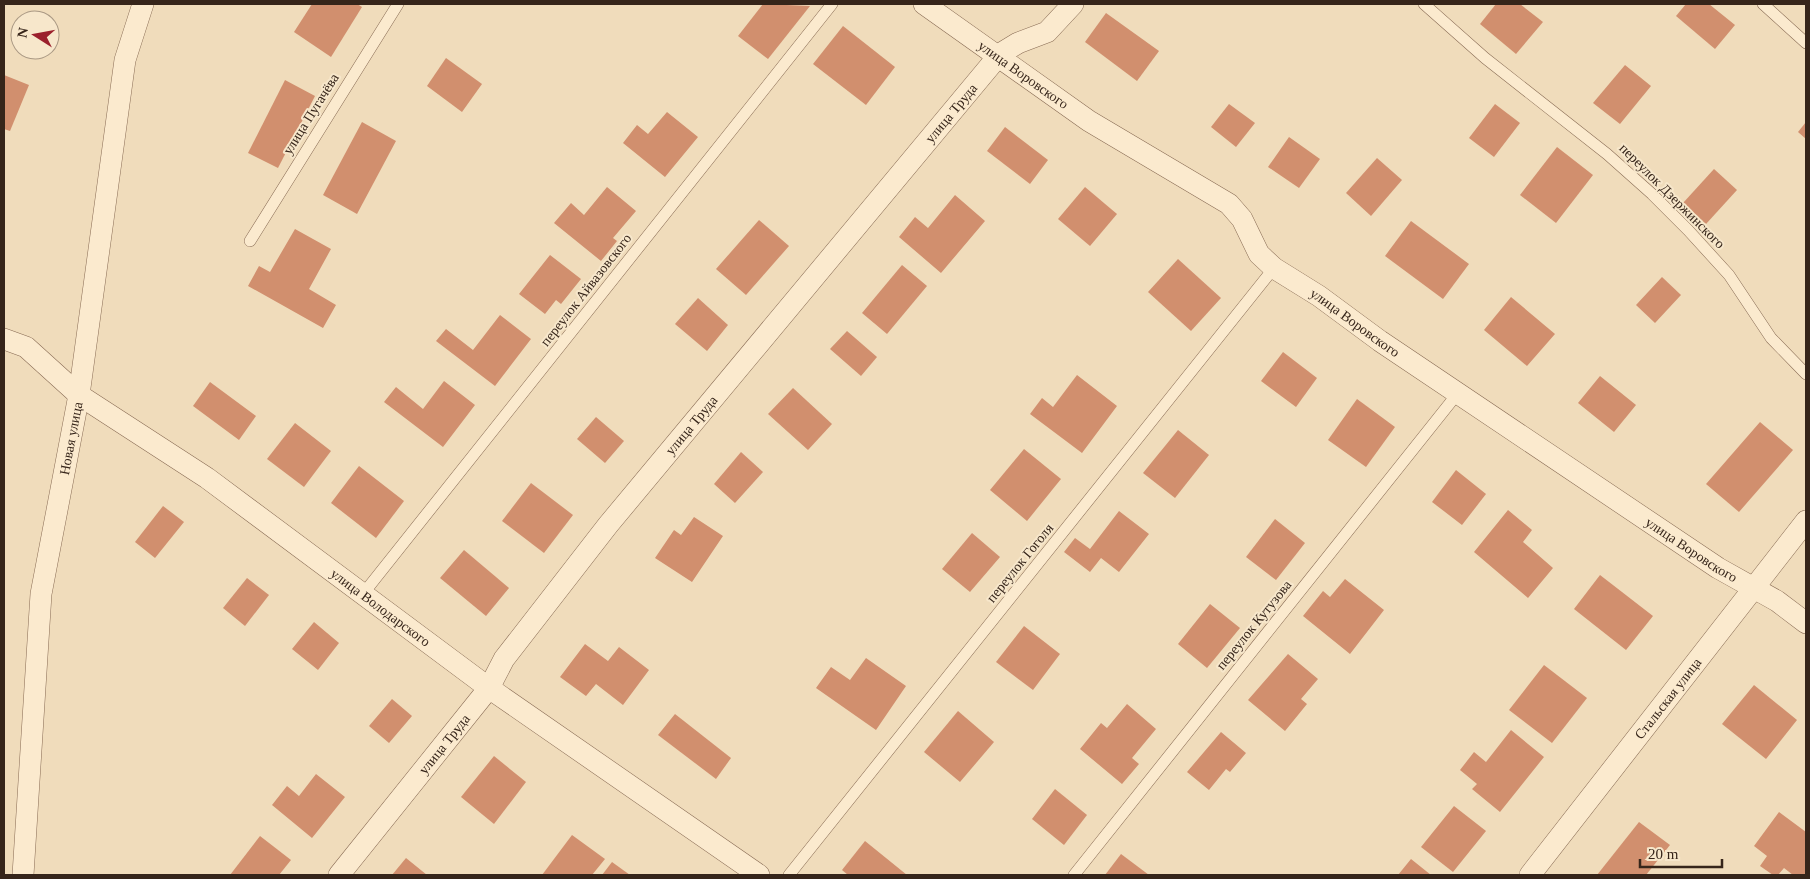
<svg xmlns="http://www.w3.org/2000/svg" width="1810" height="879" font-family="'Times New Roman',serif">
	<style>
		.building { fill: #d18f6e }
		.lines { fill: none; stroke-linecap: round; stroke-linejoin: round }
		.service-casing { stroke: #886b54; stroke-width: 12 }
		.minor-casing { stroke: #886b54; stroke-width: 22 }
		.service { stroke: #fbeace; stroke-width: 11 }
		.minor { stroke: #fbeace; stroke-width: 21 }
		.labels { text-anchor: middle; dominant-baseline: central; stroke-width: 4; stroke-linejoin: round; paint-order: stroke }
		.street-label { font-size: 14px; fill: #36251a; stroke: #f7e7cb }
	</style>
	<rect width="100%" height="100%" fill="#f0dcbb"/>
	<g class="building">
		<path d="M312,4H357L362,7L331,57L294,32Z"/>
		<path d="M763,4L810,6L768,59L738,36Z"/>
		<path d="M1496,4H1520L1543,22L1516,54L1480,24Z"/>
		<path d="M1686,4H1709L1735,25L1715,49L1676,16Z"/>
		<path d="M1106,13L1159,51L1137,81L1085,42Z"/>
		<path d="M843,26L895,67L866,105L813,64Z"/>
		<path d="M446,58L482,84L462,112L427,86Z"/>
		<path d="M1625,65L1651,86L1620,124L1593,103Z"/>
		<path d="M4,75L29,85L10,131L4,129Z"/>
		<path d="M285,80L315,96L278,168L248,153Z"/>
		<path d="M1229,104L1255,123L1236,147L1211,127Z"/>
		<path d="M1495,104L1520,123L1494,157L1469,138Z"/>
		<path d="M667,112L698,137L665,177L623,143L637,125L648,134Z"/>
		<path d="M362,122L396,141L357,214L323,195Z"/>
		<path d="M1806,122V139L1798,132Z"/>
		<path d="M1005,127L1048,160L1030,184L987,151Z"/>
		<path d="M1289,137L1320,159L1299,188L1268,167Z"/>
		<path d="M1557,147L1593,175L1556,223L1520,195Z"/>
		<path d="M1377,158L1402,180L1371,216L1346,193Z"/>
		<path d="M1714,169L1737,190L1706,224L1683,203Z"/>
		<path d="M607,187L636,211L613,238L617,241L601,261L554,223L571,203L584,215Z"/>
		<path d="M1085,187L1117,214L1090,246L1058,219Z"/>
		<path d="M955,195L985,221L941,273L899,237L915,217L928,228Z"/>
		<path d="M759,220L789,246L746,295L716,269Z"/>
		<path d="M1411,221L1469,264L1443,299L1385,256Z"/>
		<path d="M295,229L331,249L309,289L336,305L323,328L248,286L259,266L270,272Z"/>
		<path d="M550,255L581,279L561,304L556,300L545,314L519,294Z"/>
		<path d="M1178,259L1221,298L1191,331L1148,292Z"/>
		<path d="M902,265L927,286L887,334L862,313Z"/>
		<path d="M1662,277L1681,295L1655,323L1636,305Z"/>
		<path d="M1511,297L1555,334L1527,366L1484,330Z"/>
		<path d="M698,298L728,325L707,351L675,324Z"/>
		<path d="M500,315L531,339L495,386L436,341L446,329L473,350Z"/>
		<path d="M847,331L877,357L861,376L830,349Z"/>
		<path d="M1283,352L1317,378L1296,407L1261,381Z"/>
		<path d="M1077,375L1117,406L1082,453L1030,414L1042,398L1053,407Z"/>
		<path d="M1600,376L1636,405L1614,432L1578,403Z"/>
		<path d="M444,381L475,405L443,447L384,402L396,387L423,409Z"/>
		<path d="M210,382L256,416L239,440L193,406Z"/>
		<path d="M793,388L832,424L808,450L768,414Z"/>
		<path d="M1357,399L1395,427L1366,467L1328,440Z"/>
		<path d="M596,417L624,441L605,463L577,439Z"/>
		<path d="M1760,422L1793,450L1739,512L1706,484Z"/>
		<path d="M295,423L331,451L304,487L267,459Z"/>
		<path d="M1178,430L1209,455L1175,498L1143,473Z"/>
		<path d="M1024,449L1061,479L1027,521L990,490Z"/>
		<path d="M741,452L763,472L735,503L714,484Z"/>
		<path d="M359,466L404,501L376,538L331,503Z"/>
		<path d="M1456,470L1486,494L1462,525L1432,502Z"/>
		<path d="M531,483L573,515L544,553L502,521Z"/>
		<path d="M163,506L184,522L155,558L135,542Z"/>
		<path d="M1508,510L1532,530L1523,542L1553,568L1528,598L1474,552Z"/>
		<path d="M1119,511L1149,534L1119,572L1101,558L1090,572L1064,552L1075,538L1090,549Z"/>
		<path d="M694,517L723,536L692,582L655,558L674,530L681,535Z"/>
		<path d="M1275,519L1305,543L1276,580L1246,557Z"/>
		<path d="M972,533L1000,557L970,592L942,569Z"/>
		<path d="M464,550L509,588L486,616L440,578Z"/>
		<path d="M1600,575L1653,616L1626,650L1574,609Z"/>
		<path d="M247,578L269,595L245,626L223,608Z"/>
		<path d="M1345,579L1384,610L1350,654L1303,616L1323,591L1330,597Z"/>
		<path d="M1210,604L1240,628L1207,668L1178,644Z"/>
		<path d="M314,622L339,643L318,670L292,649Z"/>
		<path d="M1024,626L1060,654L1033,690L996,662Z"/>
		<path d="M585,644L608,661L619,647L649,670L623,705L596,684L586,696L560,677Z"/>
		<path d="M1288,654L1318,679L1301,699L1307,704L1285,731L1248,700Z"/>
		<path d="M866,658L906,686L876,730L816,688L831,667L850,680Z"/>
		<path d="M1544,665L1587,698L1552,743L1509,710Z"/>
		<path d="M1754,685L1797,720L1766,759L1722,724Z"/>
		<path d="M392,699L412,716L389,743L369,726Z"/>
		<path d="M1127,704L1156,729L1132,758L1139,764L1122,784L1080,749L1101,723L1107,728Z"/>
		<path d="M958,711L994,742L960,782L924,752Z"/>
		<path d="M675,714L731,758L716,779L658,735Z"/>
		<path d="M1511,730L1544,757L1500,812L1472,789L1477,784L1460,770L1474,752L1486,762Z"/>
		<path d="M1221,732L1246,753L1230,772L1226,769L1209,790L1187,772Z"/>
		<path d="M494,756L526,782L494,824L461,797Z"/>
		<path d="M316,774L345,797L312,838L272,805L287,786L299,796Z"/>
		<path d="M1055,789L1087,815L1064,845L1032,819Z"/>
		<path d="M1454,806L1486,831L1453,872L1421,847Z"/>
		<path d="M1779,812L1806,832V875H1793L1784,868L1778,875H1773L1760,866L1767,856L1754,846Z"/>
		<path d="M1639,822L1670,845L1646,875H1597Z"/>
		<path d="M572,835L605,859L592,875H542Z"/>
		<path d="M260,836L291,860L279,875H230Z"/>
		<path d="M865,841L907,875H848L842,870Z"/>
		<path d="M1121,854L1149,875H1105Z"/>
		<path d="M406,858L427,875H392Z"/>
		<path d="M1411,859L1431,875H1398Z"/>
		<path d="M612,862L630,875H602Z"/>
	</g>
	<g class="lines">
		<defs>
			<g id="service">
				<path d="M1424,4L1485,58L1607,154L1652,194L1688,230L1729,275L1771,338L1806,374"/>
				<path d="M1763,4L1806,43"/>
				<path d="M250,241L398,4"/>
				<path d="M363,594L832,4"/>
				<path d="M789,875L1274,268"/>
				<path d="M1074,875L1458,393"/>
			</g>
			<g id="minor">
				<path id="s1" d="M924,4L1089,121L1229,204L1242,219L1259,254L1274,268L1319,296L1380,341L1718,568L1777,601L1806,623"/>
				<path id="s2" d="M4,339L26,347L79,395L207,478L489,688L759,875"/>
				<path id="s3" d="M23,875L41,594L79,395L125,60L143,4"/>
				<path id="s4" d="M339,875L489,688L504,659L608,525L1000,54L1018,43L1047,32L1073,4"/>
				<path id="s5" d="M1530,875L1806,521"/>
			</g>
		</defs>
		<use href="#service" class="service-casing"/>
		<use href="#minor" class="minor-casing"/>
		<use href="#service" class="service"/>
		<use href="#minor" class="minor"/>
	</g>
	<g class="labels">
		<g class="street-label">
			<text stroke="none"><textPath href="#s1" startOffset="122">улица Воровского</textPath></text>
			<text transform="translate(311 114) rotate(-58)">улица Пугачёва</text>
			<text stroke="none"><textPath href="#s4" startOffset="978">улица Труда</textPath></text>
			<text transform="translate(1672 196) rotate(45)">переулок Дзержинского</text>
			<text transform="translate(586 290) rotate(-52)">переулок Айвазовского</text>
			<text stroke="none"><textPath href="#s1" startOffset="542">улица Воровского</textPath></text>
			<text stroke="none"><textPath href="#s4" startOffset="572">улица Труда</textPath></text>
			<text stroke="none"><textPath href="#s3" startOffset="440">Новая улица</textPath></text>
			<text stroke="none"><textPath href="#s1" startOffset="948">улица Воровского</textPath></text>
			<text transform="translate(1020 563) rotate(-51)">переулок Гоголя</text>
			<text stroke="none"><textPath href="#s2" startOffset="464">улица Володарского</textPath></text>
			<text transform="translate(1254 625) rotate(-51)">переулок Кутузова</text>
			<text stroke="none"><textPath href="#s5" startOffset="224">Стальская улица</textPath></text>
			<text stroke="none"><textPath href="#s4" startOffset="168">улица Труда</textPath></text>
		</g>
	</g>
	<rect width="1810" height="879" fill="none" stroke="#36251a" stroke-width="10"/>
	<g transform="translate(35 35) rotate(281)"><circle r="24" fill="#f7e7cb" stroke="#aa9984"/>
	<path d="M0-4L9 19L0 12L-9 19Z" fill="#9b202c"/>
	<text y="-8" font-size="14" font-weight="bold" text-anchor="middle" fill="#36251a">N</text>
	</g>
	<path d="M1640 859v8h82v-8" fill="none" stroke="#36251a" stroke-width="2.5"/>
	<text x="1648" y="859" font-size="15" fill="#36251a" stroke="#f7e7cb" stroke-width="4" paint-order="stroke">20 m</text>
</svg>
